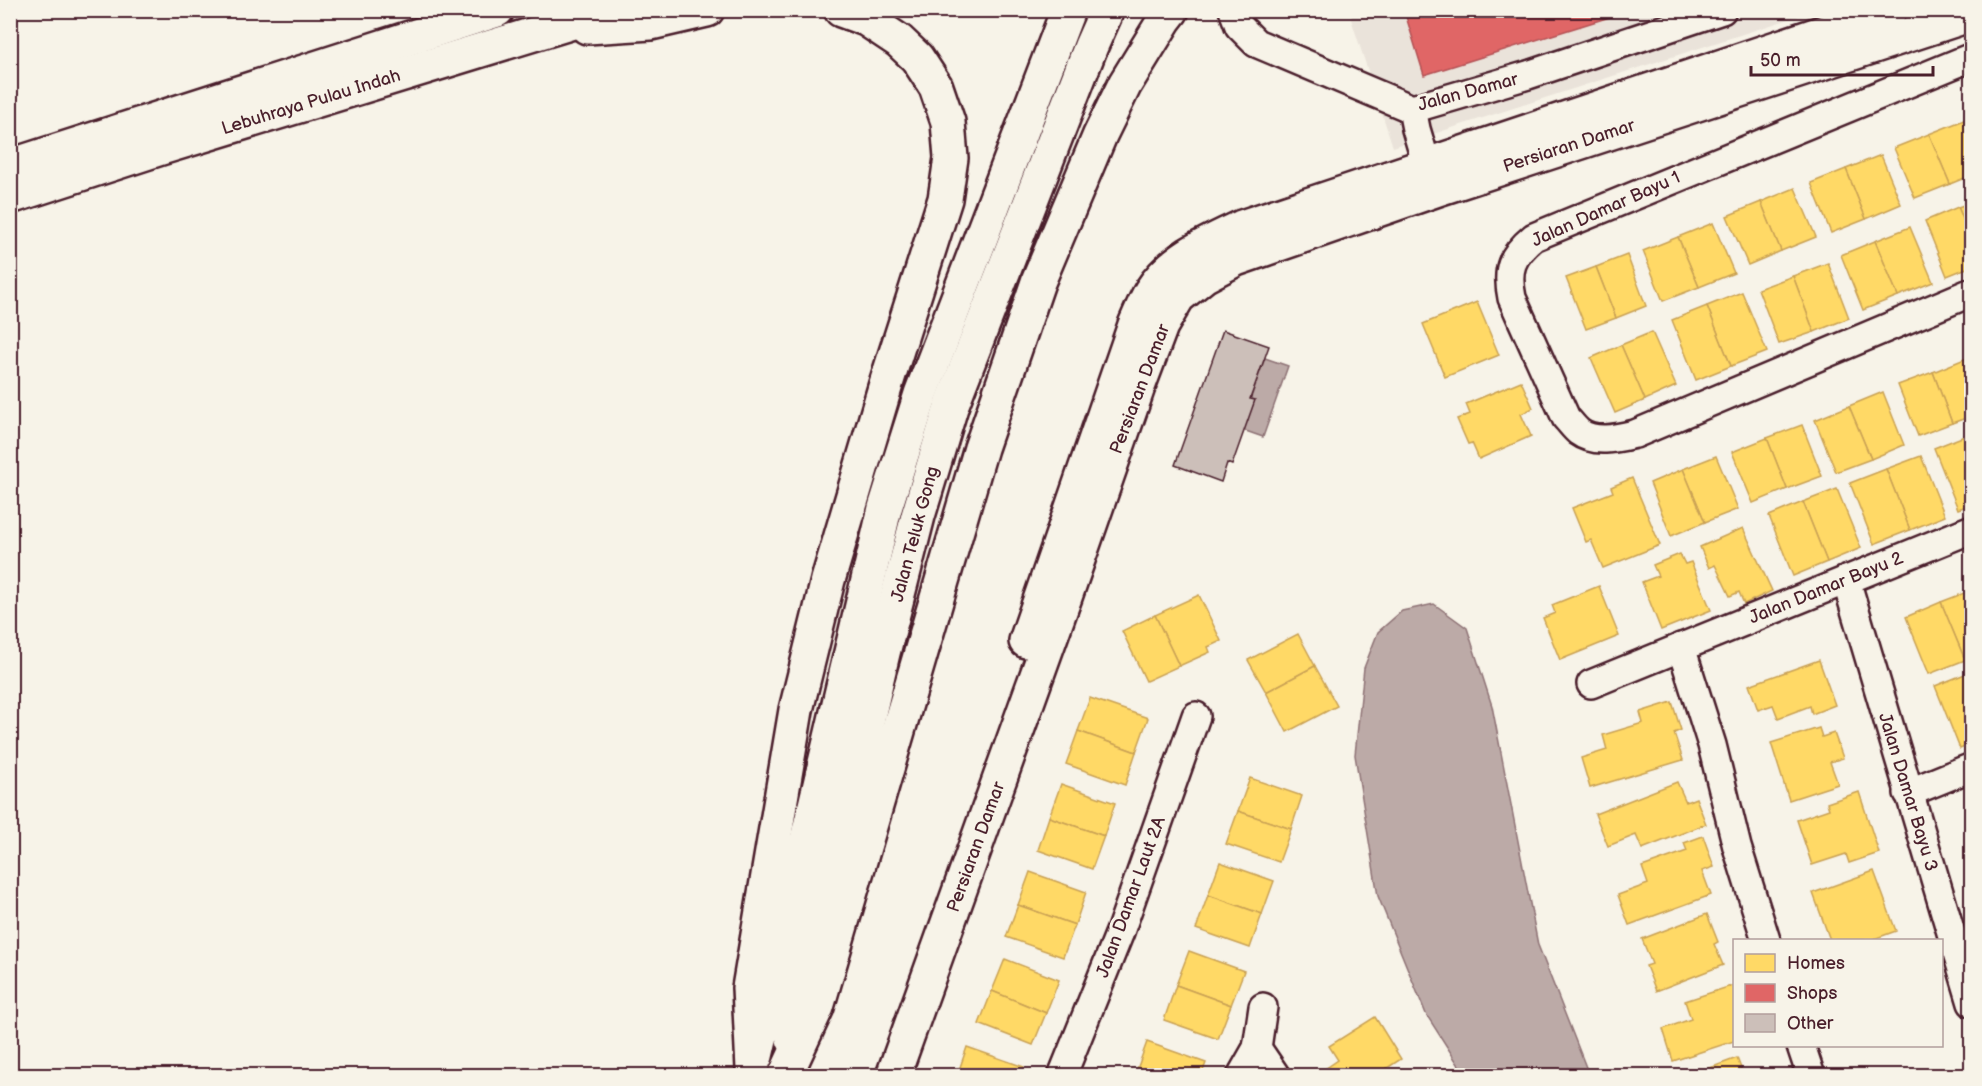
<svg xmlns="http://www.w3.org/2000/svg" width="1982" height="1086" font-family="'Balsamiq Sans',sans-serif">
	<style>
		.built { fill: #eae3da }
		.water { fill: #bcaaa7; stroke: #8e7275; stroke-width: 1.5 }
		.homes { fill: #ffd966; stroke: #c9a154; stroke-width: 1.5 }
		.shops { fill: #e06666; stroke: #b35154; stroke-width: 1.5 }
		.building { fill: #ccbfb9; stroke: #4a1f2b; stroke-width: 1.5 }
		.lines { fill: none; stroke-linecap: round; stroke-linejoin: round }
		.minor-casing { stroke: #4a1f2b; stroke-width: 32 }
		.tertiary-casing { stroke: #4a1f2b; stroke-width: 38 }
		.secondary-casing { stroke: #4a1f2b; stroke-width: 38 }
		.primary-casing { stroke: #4a1f2b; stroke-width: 38 }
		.minor { stroke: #f7f3e8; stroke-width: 27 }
		.tertiary { stroke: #f7f3e8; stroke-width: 33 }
		.secondary { stroke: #f7f3e8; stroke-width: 33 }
		.primary { stroke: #f7f3e8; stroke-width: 33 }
		.labels { text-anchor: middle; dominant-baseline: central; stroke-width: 6; stroke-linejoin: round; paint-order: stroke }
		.street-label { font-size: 18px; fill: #4a1f2b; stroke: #f7f3e8 }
	</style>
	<rect width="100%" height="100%" fill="#f7f3e8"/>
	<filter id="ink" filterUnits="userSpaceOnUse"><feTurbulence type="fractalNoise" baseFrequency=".0167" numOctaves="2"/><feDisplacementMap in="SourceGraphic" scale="12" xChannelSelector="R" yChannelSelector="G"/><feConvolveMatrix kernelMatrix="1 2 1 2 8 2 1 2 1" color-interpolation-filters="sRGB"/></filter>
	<g filter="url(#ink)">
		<path class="built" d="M1353,10L1814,11L1393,147L1351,19Z"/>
		<g class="water">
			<path d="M1265,358L1288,366L1263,437L1240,429Z"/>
			<path d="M1434,604L1467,628L1492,706L1538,945L1589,1075H1465L1426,1014L1378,896L1355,755L1364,668L1378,632L1402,611Z"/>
		</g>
		<g class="homes">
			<path d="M1964,120L1972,137V175L1950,184L1929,134Z"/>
			<path d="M1929,134L1950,184L1915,198L1894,148Z"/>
			<path d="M1881,155L1901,204L1866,219L1846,169Z"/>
			<path d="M1846,169L1866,219L1831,233L1811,183Z"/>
			<path d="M1795,188L1816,237L1781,251L1761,202Z"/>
			<path d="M1761,202L1781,251L1748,265L1727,216Z"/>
			<path d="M1972,202V240L1958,207Z"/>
			<path d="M1958,207L1972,240V266L1947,276L1925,221Z"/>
			<path d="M1713,223L1734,273L1699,287L1678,237Z"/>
			<path d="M1910,227L1933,282L1898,296L1875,241Z"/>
			<path d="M1678,237L1699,287L1663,301L1643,251Z"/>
			<path d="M1875,241L1898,296L1863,310L1841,255Z"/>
			<path d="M1627,255L1646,306L1616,318L1596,267Z"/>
			<path d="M1828,263L1849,318L1814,332L1793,276Z"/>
			<path d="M1596,267L1616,318L1586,329L1566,278Z"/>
			<path d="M1793,276L1814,332L1779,344L1758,289Z"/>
			<path d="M1742,292L1767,352L1731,366L1707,306Z"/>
			<path d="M1477,302L1499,355L1445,377L1423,324Z"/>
			<path d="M1707,306L1731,366L1696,380L1672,320Z"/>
			<path d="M1652,332L1676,386L1645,400L1621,345Z"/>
			<path d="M1621,345L1645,400L1615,413L1591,358Z"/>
			<path d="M1967,358L1972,370V416L1952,423L1933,372Z"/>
			<path d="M1933,372L1952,423L1918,436L1898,385Z"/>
			<path d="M1521,381L1533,408L1521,414L1531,436L1479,459L1472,443L1468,444L1457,419L1470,414L1466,404Z"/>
			<path d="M1883,392L1904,445L1871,459L1849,406Z"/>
			<path d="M1849,406L1871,459L1836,472L1815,420Z"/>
			<path d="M1802,425L1822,476L1787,489L1767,438Z"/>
			<path d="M1967,435L1972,447V504L1958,509L1934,448Z"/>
			<path d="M1767,438L1787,489L1753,503L1732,452Z"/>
			<path d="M1716,456L1738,509L1705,522L1683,469Z"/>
			<path d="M1921,456L1945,516L1910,530L1886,469Z"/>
			<path d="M1683,469L1705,522L1671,536L1650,483Z"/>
			<path d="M1886,469L1910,530L1874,544L1850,483Z"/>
			<path d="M1632,478L1660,545L1603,568L1591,540L1586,542L1572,508L1613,492L1611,487Z"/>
			<path d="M1837,489L1861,548L1827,562L1803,502Z"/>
			<path d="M1803,502L1827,562L1793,576L1769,516Z"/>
			<path d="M1743,528L1772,591L1744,604L1739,592L1730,596L1715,565L1709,568L1700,547Z"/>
			<path d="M1680,554L1685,564L1691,562L1711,610L1661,630L1642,582L1658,576L1653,565Z"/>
			<path d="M1599,586L1619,636L1560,660L1543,618L1555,613L1552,605Z"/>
			<path d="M1972,590V657L1965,660L1941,602Z"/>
			<path d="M1199,595L1221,641L1208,647L1210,652L1179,666L1155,615Z"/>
			<path d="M1941,602L1965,660L1929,674L1906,617Z"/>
			<path d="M1155,615L1179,666L1146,681L1122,631Z"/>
			<path d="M1298,634L1315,666L1266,692L1248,660Z"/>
			<path d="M1819,660L1835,705L1812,714L1810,706L1778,718L1773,705L1758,710L1749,685Z"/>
			<path d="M1315,666L1337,706L1287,732L1266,692Z"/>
			<path d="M1970,672L1972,677V744L1960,749L1935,686Z"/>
			<path d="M1090,698L1148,718L1136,752L1078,731Z"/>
			<path d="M1672,702L1681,730L1674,733L1683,760L1590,788L1581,758L1607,750L1603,735L1643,723L1640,712Z"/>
			<path d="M1819,728L1822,737L1834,733L1843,758L1830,762L1838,784L1789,800L1771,743Z"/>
			<path d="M1078,731L1136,752L1125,785L1066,764Z"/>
			<path d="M1250,778L1302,796L1291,829L1238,811Z"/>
			<path d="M1677,782L1686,802L1696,798L1706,824L1642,849L1636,835L1608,846L1595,814Z"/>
			<path d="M1061,784L1115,803L1104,836L1049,817Z"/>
			<path d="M1859,792L1879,853L1849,863L1846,854L1812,865L1797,820L1829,809L1827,803Z"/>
			<path d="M1238,811L1291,829L1279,862L1226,844Z"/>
			<path d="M1049,817L1104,836L1092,869L1038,850Z"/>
			<path d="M1703,836L1714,867L1702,871L1711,895L1629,925L1618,895L1648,884L1642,867L1687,851L1684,843Z"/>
			<path d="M1220,862L1274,881L1262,914L1208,895Z"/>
			<path d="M1874,871L1896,931L1871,940H1830L1813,893Z"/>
			<path d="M1030,872L1086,892L1075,925L1018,905Z"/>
			<path d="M1208,895L1262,914L1250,948L1196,929Z"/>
			<path d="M1018,905L1075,925L1063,957L1006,937Z"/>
			<path d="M1707,914L1718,942L1714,944L1723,965L1656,991L1646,966L1652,964L1642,939Z"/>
			<path d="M1189,951L1244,971L1231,1005L1176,985Z"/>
			<path d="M1005,959L1059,980L1046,1013L992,991Z"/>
			<path d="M1176,985L1231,1005L1218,1039L1164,1020Z"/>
			<path d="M1734,985V1041L1673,1061L1663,1029L1691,1019L1685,1001Z"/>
			<path d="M992,991L1046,1013L1033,1045L979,1024Z"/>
			<path d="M1375,1017L1401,1059L1375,1076H1329L1325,1069L1338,1060L1329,1046Z"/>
			<path d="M1147,1042L1206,1063L1201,1076L1135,1075Z"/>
			<path d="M967,1047L1024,1067L1021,1076H957Z"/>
			<path d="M1737,1058L1744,1076H1691V1075Z"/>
		</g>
		<path class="shops" d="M1404,10H1632L1424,75Z"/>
		<path class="building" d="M1223,330L1269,346L1250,399L1255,400L1232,465L1227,463L1221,482L1175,465Z"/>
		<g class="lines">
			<defs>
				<g id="minor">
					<path d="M1233,10L1239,26L1256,43L1412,109L1528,75L1722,10"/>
					<path d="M1972,57L1534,237C1511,256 1506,269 1512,298L1566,418C1570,422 1574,428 1579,432C1595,444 1618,438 1635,434L1972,292"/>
					<path d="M1412,109L1416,129L1427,166"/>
					<path d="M1846,580L1972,1003"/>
					<path d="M1681,647L1712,745L1737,847L1766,940"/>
					<path d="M1591,684L1972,529"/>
					<path d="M1908,793L1972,767"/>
					<path d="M1801,1046L1811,1076"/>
					<path d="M1257,1048L1276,1076"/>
					<path d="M1062,1076L1120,932L1196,716"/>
					<path d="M1241,1076L1257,1048L1263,1007"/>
				</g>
				<g id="tertiary">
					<path d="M1026,641L1135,325C1140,314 1145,301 1151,291C1172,258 1208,243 1242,227L1890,10"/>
					<path d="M893,1076L1065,597L1138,387L1161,326L1178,297L1204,276L1236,259L1438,189L1972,14"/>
				</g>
				<g id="secondary">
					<path d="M793,1039L883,653L918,516L952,404L1091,46L1107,10"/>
					<path d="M756,1056L885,508L921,394L1068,10"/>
				</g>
				<g id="primary">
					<path d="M587,27L651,23L707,10"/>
					<path d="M10,166L497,10"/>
					<path d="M10,197L161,148L612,10"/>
					<path d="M753,1069L749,988L796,710L828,580L886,384L945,199L951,158L948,122L936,87L917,58L899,41L866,19L841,10"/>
					<path d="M785,1076L817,1007L981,448L1038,282L1100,135L1125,84L1165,19L1172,10"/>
				</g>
			</defs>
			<use href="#minor" class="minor-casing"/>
			<use href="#tertiary" class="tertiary-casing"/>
			<use href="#secondary" class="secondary-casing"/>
			<use href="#primary" class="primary-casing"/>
			<use href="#minor" class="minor"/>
			<use href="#tertiary" class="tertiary"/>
			<use href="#secondary" class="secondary"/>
			<use href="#primary" class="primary"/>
		</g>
	</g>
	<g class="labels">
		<g class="street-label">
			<text transform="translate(1468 92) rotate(-15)">Jalan Damar</text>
			<text transform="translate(311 102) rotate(-17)">Lebuhraya Pulau Indah</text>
			<text transform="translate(1569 146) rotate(-18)">Persiaran Damar</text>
			<text transform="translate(1606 209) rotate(-24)">Jalan Damar Bayu 1</text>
			<text transform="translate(1140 389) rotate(-69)">Persiaran Damar</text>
			<text transform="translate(915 534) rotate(-75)">Jalan Teluk Gong</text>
			<text transform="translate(1826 588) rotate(-22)">Jalan Damar Bayu 2</text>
			<text transform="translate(1908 792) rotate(73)">Jalan Damar Bayu 3</text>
			<text transform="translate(976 847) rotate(-70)">Persiaran Damar</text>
			<text transform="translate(1131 897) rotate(-70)">Jalan Damar Laut 2A</text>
		</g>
	</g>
	<rect width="1982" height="1086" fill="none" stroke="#f7f3e8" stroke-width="36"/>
	<rect x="18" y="18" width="1946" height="1050" fill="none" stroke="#4a1f2b" stroke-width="2" filter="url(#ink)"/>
	<rect x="1733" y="939" width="210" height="108" fill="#f7f3e8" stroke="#b29e9c" stroke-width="1.5"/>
	<rect x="1745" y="954" width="30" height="18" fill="#ffd966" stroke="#b29e9c" stroke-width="1.5"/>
	<text x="1787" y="969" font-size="18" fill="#4a1f2b">Homes</text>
	<rect x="1745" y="984" width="30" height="18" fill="#e06666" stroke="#b29e9c" stroke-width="1.5"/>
	<text x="1787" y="999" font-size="18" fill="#4a1f2b">Shops</text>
	<rect x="1745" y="1014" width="30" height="18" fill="#ccbfb9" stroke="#b29e9c" stroke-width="1.5"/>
	<text x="1787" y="1029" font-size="18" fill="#4a1f2b">Other</text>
	<path d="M1751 66v9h182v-9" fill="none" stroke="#4a1f2b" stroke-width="3"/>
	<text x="1760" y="66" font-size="18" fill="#4a1f2b" stroke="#f7f3e8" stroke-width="4.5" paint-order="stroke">50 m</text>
</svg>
